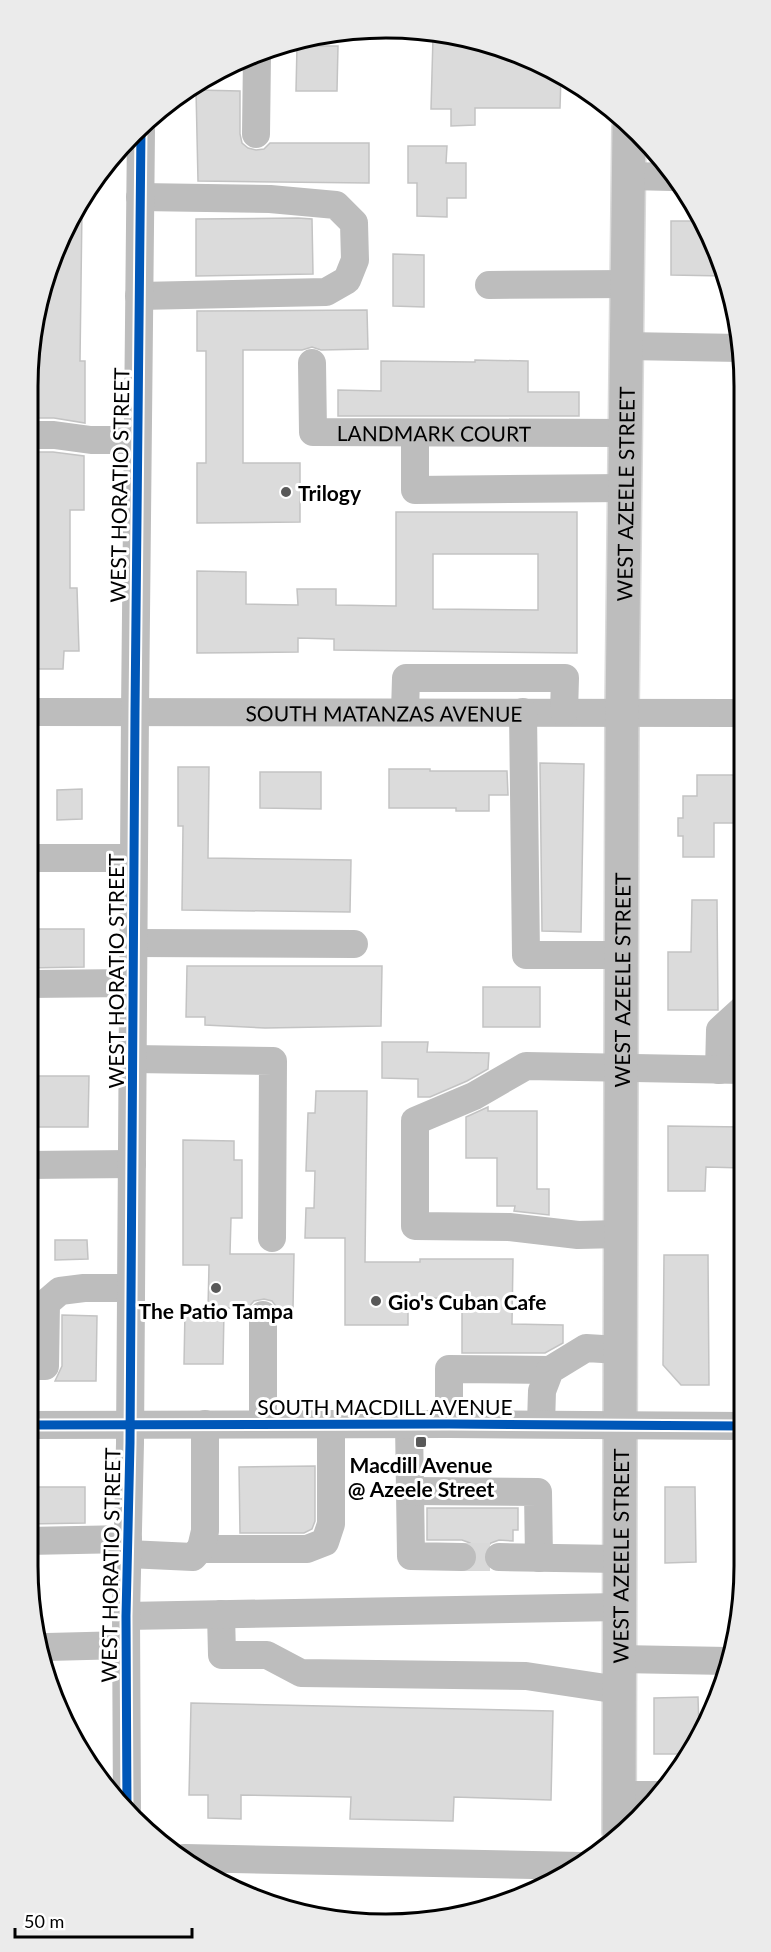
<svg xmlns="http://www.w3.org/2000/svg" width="771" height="1952" font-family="Lato,sans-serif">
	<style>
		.building { fill: #dbdbdb; stroke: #c3c3c3; stroke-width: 1.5; fill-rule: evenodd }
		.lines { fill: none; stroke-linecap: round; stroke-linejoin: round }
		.minor-tunnel { stroke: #d9d9d9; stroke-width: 28; stroke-dasharray: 28 14; stroke-linecap: butt }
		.major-casing { stroke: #dbdbdb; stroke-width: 36 }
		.minor { stroke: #bdbdbd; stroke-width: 28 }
		.major { stroke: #bdbdbd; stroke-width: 33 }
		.cycleway-casing { stroke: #fff; stroke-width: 13 }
		.cycleway { stroke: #0057b8; stroke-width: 9 }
		.poi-dot { fill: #595959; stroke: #fff; stroke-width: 2 }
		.labels { text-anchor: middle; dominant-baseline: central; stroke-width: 6; stroke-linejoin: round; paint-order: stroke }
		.street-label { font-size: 21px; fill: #000; stroke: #fff }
		.poi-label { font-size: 21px; font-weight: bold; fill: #000; stroke: #fff; text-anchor: start }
		.rim { fill: none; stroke: #000; stroke-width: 3 }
	</style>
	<rect width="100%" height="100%" fill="#fff"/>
	<g class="building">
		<path d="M433,37L500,46L561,76L560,108H475V125L451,126V109H431Z"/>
		<path d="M297,46H338L337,91H296Z"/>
		<path d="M196,90L240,91V134L242,143L248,148L256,150L264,149L270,143H369V183L198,181Z"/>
		<path d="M408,146H447L446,163H466V198H447V217L417,216V183H408Z"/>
		<path d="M82,208L80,361H85V423L54,418H27V386L46,271Z"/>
		<path d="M298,218L312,219L313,274L196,276V219Z"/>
		<path d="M671,221H700L717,248L724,276L671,275Z"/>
		<path d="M393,254L424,255V307L393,306Z"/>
		<path d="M367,310L368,349L321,350L312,347L302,350H243V463H300V522L197,523V463H206V351H197V311Z"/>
		<path d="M475,360L528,361V392H579V416H338V390L381,391V361L475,362Z"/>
		<path d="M27,452H53L84,456V510H70V588H77L79,651H64L63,669H27Z"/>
		<path d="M396,512H577V653L334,650V639L298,638V652L197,653V571L246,572V604L298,605L297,589H336V605L396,606ZM433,554H538V610L433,609Z"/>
		<path d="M540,763L584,764L581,932L542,931Z"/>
		<path d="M178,767H209L208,858L351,860L350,912L182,910L183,826H178Z"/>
		<path d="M389,769H430V771H507L508,795H489V811H456V808H389Z"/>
		<path d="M260,772H321V809L260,808Z"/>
		<path d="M697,775H734V823H714V857H683V836H678V818H683V796H697Z"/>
		<path d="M82,789V819L57,820V790Z"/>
		<path d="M692,900H717L718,1010H668V952H691Z"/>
		<path d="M27,929H84V967L27,968Z"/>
		<path d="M187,966H382L381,1026L265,1028L205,1025V1017H186Z"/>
		<rect x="483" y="987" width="57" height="40"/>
		<path d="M382,1042H428L427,1052L489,1053L488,1069L467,1081L430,1097H418V1079L382,1078Z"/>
		<path d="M36,1076H89L88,1127H36Z"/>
		<path d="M316,1091H367L365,1262H420V1259H513L512,1324L563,1325V1343L545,1353H462V1298H408V1325H345V1238H305L306,1208H314L315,1171H306L308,1113H315Z"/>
		<path d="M488,1107V1111H537V1189H549V1215L514,1211L515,1206H497V1158H466V1117Z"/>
		<path d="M668,1126L743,1127V1168L706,1167L705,1191H668Z"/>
		<path d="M183,1140L234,1141V1160H242V1218H231L230,1254H294L293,1309H278L272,1301L264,1299L254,1301L248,1308H208L209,1265H183Z"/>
		<path d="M55,1240H87L88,1259L55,1260Z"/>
		<path d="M664,1255H708L709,1385H681L663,1365Z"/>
		<path d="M185,1311H224L223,1364H184Z"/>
		<path d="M62,1315L97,1316L96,1381H55L62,1366Z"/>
		<path d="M315,1466V1521L312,1529L304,1533H240L239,1467Z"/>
		<path d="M27,1487H85V1523L27,1524Z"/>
		<path d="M665,1487H695L696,1562L665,1563Z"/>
		<path d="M427,1508H518V1530H513V1541L499,1540L491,1543L485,1549L483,1556L484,1563H477L478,1557L477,1550L470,1543L462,1540H427Z"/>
		<path d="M698,1697L699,1731L687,1754H654V1698Z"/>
		<path d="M191,1703L553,1711L551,1800L454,1797L453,1821L350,1819L351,1797L241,1795V1819L208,1818V1795H189Z"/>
	</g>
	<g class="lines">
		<path class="minor-tunnel" d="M462,1557H499"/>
		<defs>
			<g id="major">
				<path id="s3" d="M619,1832L622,712L629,127"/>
			</g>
		</defs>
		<use href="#major" class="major-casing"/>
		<g class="minor">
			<path d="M256,134L257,56"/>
			<path d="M629,176L672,177"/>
			<path d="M489,285L627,284"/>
			<path d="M139,296L326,292L347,280L355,260L354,223L336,205L270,199L140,197"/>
			<path d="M626,346L741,348"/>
			<path id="s1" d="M312,363L313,432L625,433"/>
			<path d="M415,433V490L624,488"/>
			<path d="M27,435H54L91,440H137"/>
			<path id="s2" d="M27,712L742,713"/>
			<path d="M405,712L406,678H565L564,712"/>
			<path d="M523,712L526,955H621"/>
			<path d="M27,858H134"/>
			<path d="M133,943L354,944"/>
			<path d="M27,984L133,983"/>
			<path d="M133,1059L273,1061L272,1238"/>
			<path d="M719,1070L720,1030L743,1009"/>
			<path d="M27,1165L132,1164"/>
			<path d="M620,1234L578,1235L509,1227L415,1226V1121L474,1096L526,1066L743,1070"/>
			<path d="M27,1366H45L46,1303L60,1291L84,1288H131"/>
			<path d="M263,1424V1315"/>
			<path d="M409,1424L411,1556L462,1557"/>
			<path d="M449,1424V1369L550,1370"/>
			<path d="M541,1424L542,1391L550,1370L586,1348L619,1350"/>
			<path d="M27,1425L449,1424L744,1426"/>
			<path d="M410,1491L538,1492L539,1558"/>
			<path d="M27,1541L128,1539"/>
			<path d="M200,1549H307L325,1542L331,1524V1424"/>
			<path d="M128,1554L193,1557L201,1548L205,1531V1424"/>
			<path d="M499,1557L619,1559"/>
			<path d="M221,1614L222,1655H267L301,1673L526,1676L619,1690"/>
			<path d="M126,1616L619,1607"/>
			<path d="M47,1647L126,1645"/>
			<path d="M619,1659L728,1661"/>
			<path d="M619,1795H659"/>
			<path d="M127,1812L126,1616L130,1443L135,712L141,130"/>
			<path d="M184,1858L582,1866"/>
		</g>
		<use href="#major" class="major"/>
		<defs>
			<g id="cycleway">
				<path d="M27,1425L449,1424L744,1426"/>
				<path d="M127,1812L126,1616L130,1443L135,712L141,130"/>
			</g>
		</defs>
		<use href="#cycleway" class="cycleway-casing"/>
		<use href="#cycleway" class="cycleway"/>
	</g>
	<g class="poi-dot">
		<circle cx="286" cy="492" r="6"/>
		<circle cx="216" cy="1288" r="6"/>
		<circle cx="376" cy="1301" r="6"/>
		<rect x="415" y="1436" width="12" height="12" rx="3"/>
	</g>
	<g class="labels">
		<g class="street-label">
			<text stroke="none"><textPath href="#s1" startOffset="190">LANDMARK COURT</textPath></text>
			<text transform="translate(119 485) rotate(-89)">WEST HORATIO STREET</text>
			<text stroke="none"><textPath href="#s3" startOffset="1338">WEST AZEELE STREET</textPath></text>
			<text stroke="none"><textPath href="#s2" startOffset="357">SOUTH MATANZAS AVENUE</textPath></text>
			<text transform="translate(115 971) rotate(-90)">WEST HORATIO STREET</text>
			<text stroke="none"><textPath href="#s3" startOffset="852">WEST AZEELE STREET</textPath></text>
			<text x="385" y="1406">SOUTH MACDILL AVENUE</text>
			<text stroke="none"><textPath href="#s3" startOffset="276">WEST AZEELE STREET</textPath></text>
			<text transform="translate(110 1565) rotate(-89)">WEST HORATIO STREET</text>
		</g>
		<g class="poi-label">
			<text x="298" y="492">Trilogy</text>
			<text x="388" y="1301">Gio's Cuban Cafe</text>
			<text x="216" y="1310" text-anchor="middle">The Patio Tampa</text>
			<text x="421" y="1464" text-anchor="middle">Macdill Avenue<tspan x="421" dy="24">@ Azeele Street</tspan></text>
		</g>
	</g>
	<path d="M0 0H771V1952H0ZM386 38H386A348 348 0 0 1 734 386V1566A348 348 0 0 1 386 1914H386A348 348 0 0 1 38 1566V386A348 348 0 0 1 386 38Z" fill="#ebebeb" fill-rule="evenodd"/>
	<path class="rim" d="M386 38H386A348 348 0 0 1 734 386V1566A348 348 0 0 1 386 1914H386A348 348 0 0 1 38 1566V386A348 348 0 0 1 386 38Z"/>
	<path d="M15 1928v9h177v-9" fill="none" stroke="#000000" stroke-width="3"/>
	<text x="24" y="1928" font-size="18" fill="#000000" stroke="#ffffff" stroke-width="4.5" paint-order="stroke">50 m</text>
</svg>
